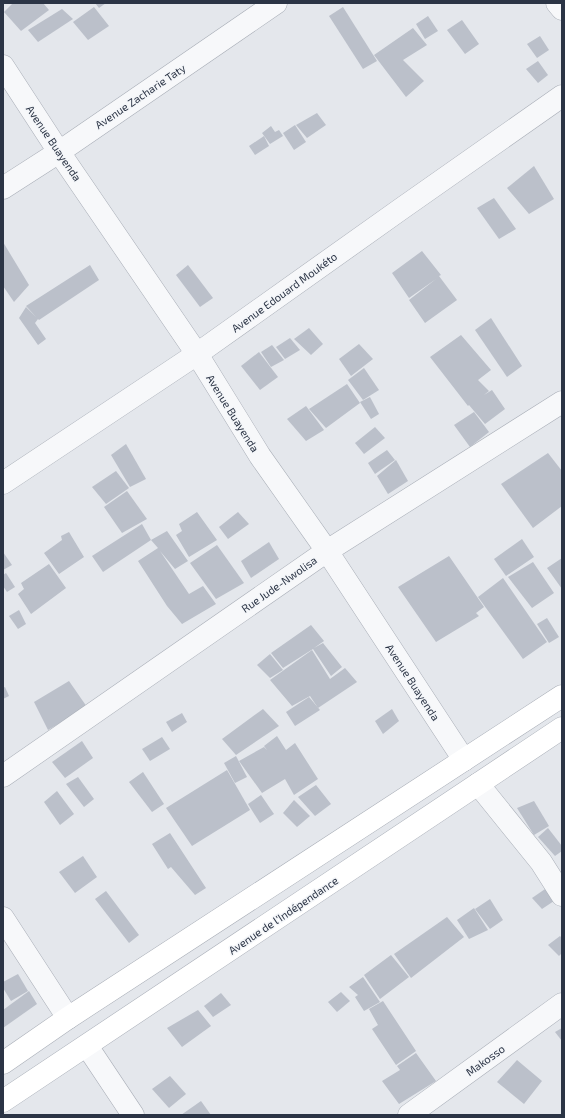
<svg xmlns="http://www.w3.org/2000/svg" width="565" height="1118" font-family="'Exo 2',sans-serif">
	<style>
		.building { fill: #bbc0ca }
		.lines { fill: none; stroke-linecap: round; stroke-linejoin: round }
		.street-casing { stroke: #a9aeb7; stroke-width: 23 }
		.secondary-casing { stroke: #a9aeb7; stroke-width: 23 }
		.street { stroke: #f7f8fa; stroke-width: 22 }
		.secondary { stroke: #fff; stroke-width: 22 }
		.labels { text-anchor: middle; dominant-baseline: central; stroke-width: 3; stroke-linejoin: round; paint-order: stroke }
		.street-label { font-size: 11px; fill: #2b3445; stroke: #f4f6f9 }
	</style>
	<rect width="100%" height="100%" fill="#e4e7ec"/>
	<g class="building">
		<path d="M13,3H43L49,10L21,31L4,12Z"/>
		<path d="M95,3H106L99,8Z"/>
		<path d="M94,7L109,26L88,40L73,22Z"/>
		<path d="M343,7L377,61L363,69L329,16Z"/>
		<path d="M62,9L73,19L38,42L28,30Z"/>
		<path d="M428,16L438,31L425,39L416,24Z"/>
		<path d="M462,20L479,44L465,54L447,30Z"/>
		<path d="M413,28L427,45L403,60L424,81L406,97L374,55Z"/>
		<path d="M540,36L549,50L537,58L527,44Z"/>
		<path d="M538,61L548,75L538,83L526,69Z"/>
		<path d="M317,113L326,125L307,138L296,125Z"/>
		<path d="M295,125L306,142L294,150L283,133Z"/>
		<path d="M271,126L275,132L279,130L283,136L270,144L262,133Z"/>
		<path d="M264,136L269,146L255,155L249,146Z"/>
		<path d="M534,166L554,199L529,214L507,188Z"/>
		<path d="M494,198L516,229L499,239L477,208Z"/>
		<path d="M3,242L29,285L14,302L3,286Z"/>
		<path d="M422,251L441,275L439,276L457,300L425,323L409,300L436,279L409,298L392,273Z"/>
		<path d="M90,265L99,280L39,320L38,319L35,323L46,339L38,345L19,318L26,307L36,317L26,306Z"/>
		<path d="M188,265L213,298L200,307L176,275Z"/>
		<path d="M491,318L522,366L507,377L475,330Z"/>
		<path d="M309,328L323,344L311,355L294,339Z"/>
		<path d="M461,335L491,370L478,380L489,391L484,395L492,390L505,409L485,424L469,405L468,406L430,357Z"/>
		<path d="M290,338L300,350L285,359L276,347Z"/>
		<path d="M359,344L373,359L351,376L339,359Z"/>
		<path d="M272,345L284,360L271,367L261,352Z"/>
		<path d="M259,352L278,377L260,390L241,366Z"/>
		<path d="M364,368L379,390L363,400L348,380Z"/>
		<path d="M347,384L360,403L326,428L309,409Z"/>
		<path d="M370,397L379,414L371,419L360,402Z"/>
		<path d="M306,406L324,430L306,441L287,419Z"/>
		<path d="M474,412L489,432L470,447L454,425Z"/>
		<path d="M375,427L385,438L364,454L355,443Z"/>
		<path d="M126,444L146,479L130,487L111,455Z"/>
		<path d="M387,450L395,460L375,474L368,463Z"/>
		<path d="M548,453L562,471V506L533,528L501,484Z"/>
		<path d="M396,460L408,481L388,494L377,476Z"/>
		<path d="M116,471L129,488L106,504L92,487Z"/>
		<path d="M127,491L147,519L122,533L104,507Z"/>
		<path d="M197,512L217,540L189,557L176,535L182,531L179,524Z"/>
		<path d="M238,512L249,524L228,539L219,527Z"/>
		<path d="M142,524L151,540L167,531L188,561L175,569L160,551L189,594L203,586L216,604L182,624L167,606L138,561L158,548L151,540L103,572L92,556Z"/>
		<path d="M69,532L84,557L59,574L44,553L62,540L61,536Z"/>
		<path d="M522,539L534,557L506,576L494,559Z"/>
		<path d="M269,542L279,559L251,578L241,561Z"/>
		<path d="M217,545L244,583L216,599L190,563Z"/>
		<path d="M3,552L12,565L3,570Z"/>
		<path d="M449,556L484,607L476,613L479,616L436,642L398,587Z"/>
		<path d="M562,558V589L547,568Z"/>
		<path d="M533,562L554,593L532,608L508,577Z"/>
		<path d="M49,564L66,588L31,614L18,594L24,589L21,583Z"/>
		<path d="M6,573L15,587L7,592L3,586V575Z"/>
		<path d="M503,578L547,642L523,659L478,597Z"/>
		<path d="M19,610L26,624L18,629L9,616Z"/>
		<path d="M547,618L559,637L549,643L537,624Z"/>
		<path d="M311,625L324,641L314,648L323,643L342,667L331,676L313,649L283,668L271,653Z"/>
		<path d="M312,650L330,679L345,668L357,682L318,708L310,696L292,706L270,680Z"/>
		<path d="M270,654L283,670L270,678L257,665Z"/>
		<path d="M69,681L87,707L48,730L34,702Z"/>
		<path d="M5,687L9,696L3,699V688Z"/>
		<path d="M309,697L320,710L295,726L286,712Z"/>
		<path d="M263,709L279,726L236,755L222,739Z"/>
		<path d="M392,709L399,721L383,734L375,721Z"/>
		<path d="M182,713L187,722L172,732L166,722Z"/>
		<path d="M277,736L286,750L295,743L318,779L294,795L285,779L262,793L239,761L264,747L267,750L264,746Z"/>
		<path d="M162,737L170,749L150,761L142,749Z"/>
		<path d="M82,741L93,758L65,778L52,762Z"/>
		<path d="M236,756L247,777L235,783L224,763Z"/>
		<path d="M227,770L250,810L192,846L166,808Z"/>
		<path d="M143,772L164,804L152,812L129,782Z"/>
		<path d="M78,777L94,799L84,807L66,784Z"/>
		<path d="M316,785L331,804L315,816L298,797Z"/>
		<path d="M57,791L74,814L60,825L44,802Z"/>
		<path d="M261,795L274,814L260,823L248,804Z"/>
		<path d="M294,800L310,816L297,827L283,813Z"/>
		<path d="M534,801L549,826L534,835L517,808Z"/>
		<path d="M548,828L562,846V851L555,856L538,837Z"/>
		<path d="M170,833L206,888L195,895L171,867L168,869L152,844Z"/>
		<path d="M83,856L97,877L75,893L59,872Z"/>
		<path d="M548,887L557,899L542,909L532,898Z"/>
		<path d="M106,891L139,935L129,943L95,899Z"/>
		<path d="M490,899L503,920L490,929L475,909Z"/>
		<path d="M474,908L488,930L469,939L457,920Z"/>
		<path d="M447,917L464,937L411,978L394,954Z"/>
		<path d="M560,936L562,938V953L559,956L548,945Z"/>
		<path d="M391,955L409,977L380,999L364,975Z"/>
		<path d="M18,974L28,991L11,1001L3,988V982Z"/>
		<path d="M363,977L380,1002L364,1011L355,997L358,995L349,987Z"/>
		<path d="M29,991L37,1004L3,1028V1010Z"/>
		<path d="M341,992L350,1001L337,1012L328,1002Z"/>
		<path d="M221,993L231,1005L213,1017L204,1006Z"/>
		<path d="M383,1001L416,1051L396,1065L372,1029L378,1025L369,1009Z"/>
		<path d="M198,1010L211,1026L182,1047L167,1028Z"/>
		<path d="M562,1028V1041L555,1032Z"/>
		<path d="M416,1053L436,1081L399,1104L382,1081L400,1070L397,1066Z"/>
		<path d="M517,1060L542,1081L524,1104L497,1082Z"/>
		<path d="M170,1076L186,1094L169,1108L152,1089Z"/>
		<path d="M201,1101L211,1115H181Z"/>
	</g>
	<g class="lines">
		<defs>
			<g id="street">
				<path d="M557,3L562,9"/>
				<path d="M3,66L59,152L197,354L260,456L327,551L464,760"/>
				<path d="M3,188L59,152L276,3"/>
				<path d="M3,483L197,354L401,209L562,96"/>
				<path d="M3,776L327,551L562,402"/>
				<path d="M478,784L541,862L562,895"/>
				<path d="M3,918L68,1018"/>
				<path d="M87,1046L133,1115"/>
				<path d="M409,1115L562,1004"/>
			</g>
			<g id="secondary">
				<path d="M3,1063L68,1018L562,696"/>
				<path d="M3,1101L562,728"/>
			</g>
		</defs>
		<use href="#street" class="street-casing"/>
		<use href="#secondary" class="secondary-casing"/>
		<use href="#street" class="street"/>
		<use href="#secondary" class="secondary"/>
	</g>
	<g class="labels">
		<g class="street-label">
			<text transform="translate(140 96) rotate(-34)">Avenue Zacharie Taty</text>
			<text transform="translate(54 143) rotate(56)">Avenue Buayenda</text>
			<text transform="translate(284 292) rotate(-36)">Avenue Edouard Moukéto</text>
			<text transform="translate(233 413) rotate(58)">Avenue Buayenda</text>
			<text transform="translate(279 584) rotate(-35)">Rue Jude-Nwolisa</text>
			<text transform="translate(413 682) rotate(57)">Avenue Buayenda</text>
			<text transform="translate(283 915) rotate(-34)">Avenue de l'Indépendance</text>
			<text transform="translate(485 1060) rotate(-36)">Makosso</text>
		</g>
	</g>
	<rect width="565" height="1118" fill="none" stroke="#2b3445" stroke-width="8"/>
</svg>
